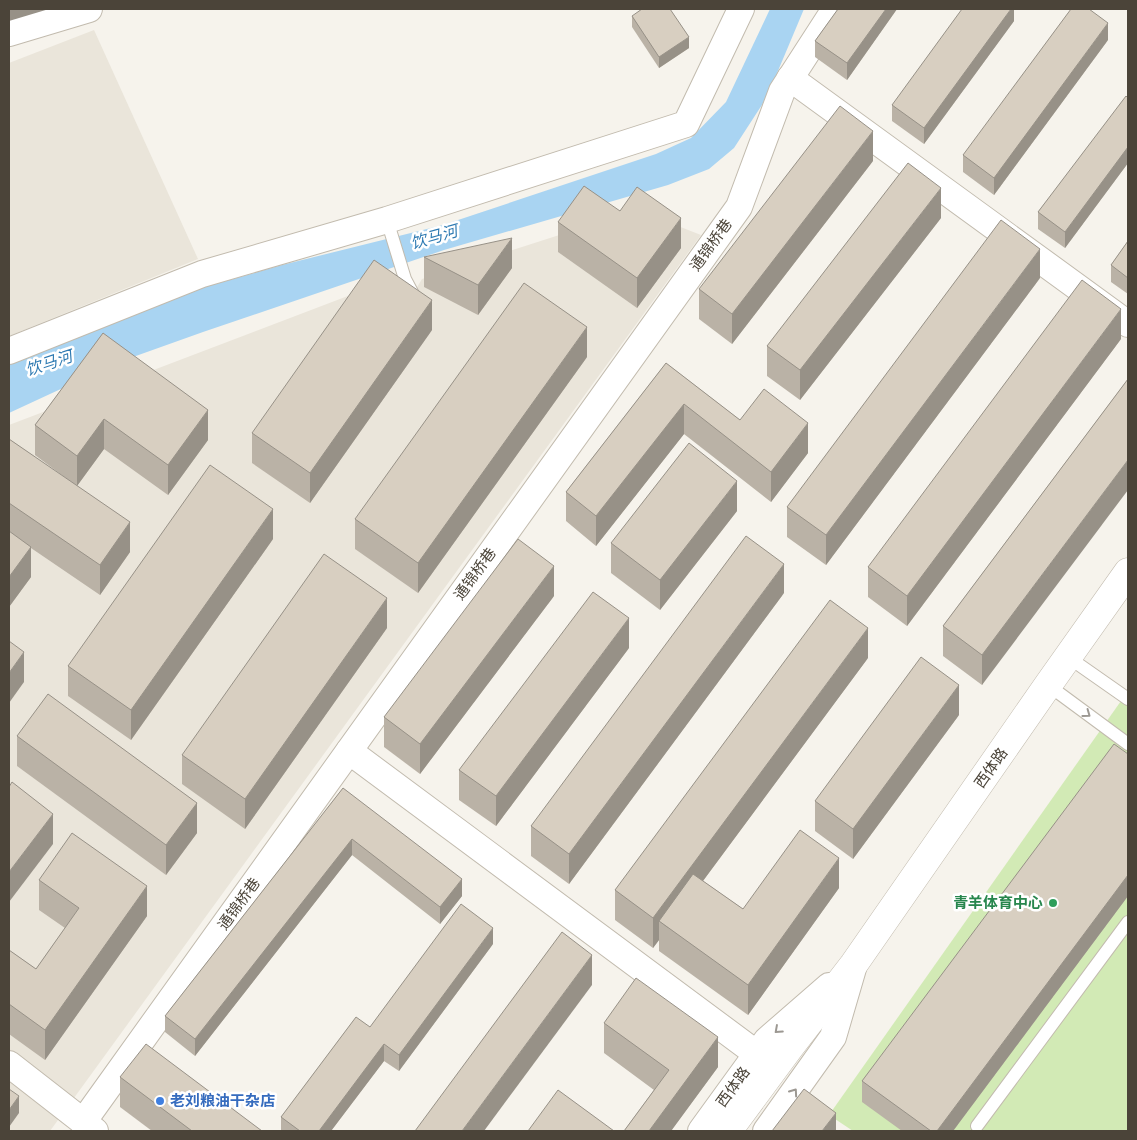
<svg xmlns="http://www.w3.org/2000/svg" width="1137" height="1140" font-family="'DejaVu Sans','Noto Sans SC',sans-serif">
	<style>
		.residential { fill: #eae5da }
		.green { fill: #d2eab5 }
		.water { fill: #a9d4f2 }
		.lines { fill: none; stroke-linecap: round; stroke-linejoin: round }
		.service-casing { stroke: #c2bbae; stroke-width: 14 }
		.minor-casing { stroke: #c2bbae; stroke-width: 28 }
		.tertiary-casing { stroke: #c2bbae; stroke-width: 29 }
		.service { stroke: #fff; stroke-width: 12 }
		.minor { stroke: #fff; stroke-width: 26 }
		.tertiary { stroke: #fff; stroke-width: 28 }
		.wall { fill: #bab2a6 }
		.shaded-wall { fill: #979187 }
		.building { fill: #d8cfc1; stroke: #979187 }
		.oneway { stroke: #9c9892 }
		.leisure-dot { fill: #2e9e5b; stroke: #fff; stroke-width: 2 }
		.shop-dot { fill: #3f7fe0; stroke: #fff; stroke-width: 2 }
		.labels { text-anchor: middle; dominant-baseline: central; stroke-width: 5; stroke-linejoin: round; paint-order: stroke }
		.street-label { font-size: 15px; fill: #4b4439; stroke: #fff }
		.leisure-label { font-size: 15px; font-weight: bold; fill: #27864d; stroke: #fff; text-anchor: end }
		.shop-label { font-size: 15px; font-weight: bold; fill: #366cbe; stroke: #fff; text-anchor: start }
		.water-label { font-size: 16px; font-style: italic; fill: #2e7ab2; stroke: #fff }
	</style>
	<rect width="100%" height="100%" fill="#f6f3ec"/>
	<g class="residential">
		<path d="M94,30L198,259L9,336V63Z"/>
		<path d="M637,210L701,235L50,1131H9V425L374,286L413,294L422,279Z"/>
	</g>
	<path class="green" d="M1128,691V1131H853L829,1115Z"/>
	<path class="water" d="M770,9H804L767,97L734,148L709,169L668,185L444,250L203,332L119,362L9,413V362L141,305L282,265L443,225L656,154L691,138L726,102Z"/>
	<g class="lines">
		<defs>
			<g id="service">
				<path d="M387,220L405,279L413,294"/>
				<path d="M1068,657L1128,699"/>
				<path d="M1048,685L1128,744"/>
				<path d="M977,1126L1128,922"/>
			</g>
			<g id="minor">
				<path d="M9,33L89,9"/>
				<path d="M790,78L1128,324"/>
				<path d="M9,351L202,274L387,220L686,124L741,9"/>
				<path d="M349,751L757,1054"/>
				<path d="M9,1064L95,1131"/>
				<path d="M83,1122L739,207L782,91L835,9"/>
				<path d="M701,1131L767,1040L829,986"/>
				<path d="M766,1131L833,1037L854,965"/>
			</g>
			<path id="tertiary" d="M728,1131L790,1047L854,964L1048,685L1128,572"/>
		</defs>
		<use href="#service" class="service-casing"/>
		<use href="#minor" class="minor-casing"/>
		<use href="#tertiary" class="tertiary-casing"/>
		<use href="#service" class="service"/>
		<use href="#minor" class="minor"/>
		<use href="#tertiary" class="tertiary"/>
	</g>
	<g class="wall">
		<path d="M838,9H897L847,80L815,57V41Z"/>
		<path d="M1014,9V21L924,144L892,121V105Z"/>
		<path d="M632,16L689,48L659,68L632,27Z"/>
		<path d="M1108,40L994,195L963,172V155Z"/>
		<path d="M1128,98V163L1065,248L1038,229V212Z"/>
		<path d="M873,161L732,344L699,319V289Z"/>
		<path d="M620,211L681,248L637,308L558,252V222Z"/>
		<path d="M941,218L800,400L767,376V346Z"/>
		<path d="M1128,241V294L1111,282V265Z"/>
		<path d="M424,257L512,268L478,315L424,287Z"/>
		<path d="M1040,278L826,565L787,537V507Z"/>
		<path d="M432,330L310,503L252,463V433Z"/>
		<path d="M103,333L208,440L168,495L104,449L77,486L130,552L100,595L31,548V577L9,607V439L75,485L35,455V425Z"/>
		<path d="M1121,339L907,626L868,597V567Z"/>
		<path d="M587,357L418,593L355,549V519Z"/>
		<path d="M666,363L740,420L808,453L771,502L684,434L596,546L566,521V492Z"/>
		<path d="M1128,379L982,685L943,656V626Z"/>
		<path d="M737,511L660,610L611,573V543Z"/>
		<path d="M273,539L131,740L68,696V666Z"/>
		<path d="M784,593L569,884L531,856V826Z"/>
		<path d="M554,596L420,774L384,747V717Z"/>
		<path d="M387,628L245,829L182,784V755Z"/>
		<path d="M629,648L496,826L459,800V770Z"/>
		<path d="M868,658L703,881L743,909L839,888L748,1015L659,951V940L653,948L615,920V890Z"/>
		<path d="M959,715L853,859L815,831V801Z"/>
		<path d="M17,736L197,833L166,875L17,766Z"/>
		<path d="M1128,754V896L953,1131H902L862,1102V1081Z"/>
		<path d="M343,788L462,896L440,924L352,855L195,1056L165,1032V1016Z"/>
		<path d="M39,880L147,916L45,1060L9,1034V950L36,969L65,928L39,910Z"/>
		<path d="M493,944L399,1071L384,1061L331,1131H281V1117L370,1027Z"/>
		<path d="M604,1023L718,1067L671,1131H624L654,1090L604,1053Z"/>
		<path d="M120,1077L262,1131H152L120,1107Z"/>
	</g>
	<g class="shaded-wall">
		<path d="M9,9H49L9,21Z"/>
		<path d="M886,9H897L847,80V63Z"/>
		<path d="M1011,9H1014V21L924,144V128Z"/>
		<path d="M1108,23V40L994,195V178Z"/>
		<path d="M689,37V48L659,68V57Z"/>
		<path d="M873,131V161L732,344V314Z"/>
		<path d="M1128,147V163L1065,248V232Z"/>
		<path d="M941,188V218L800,400V370Z"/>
		<path d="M681,218V248L637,308V278Z"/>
		<path d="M512,238V268L478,315V285Z"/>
		<path d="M1040,249V278L826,565V535Z"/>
		<path d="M432,300V330L310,503V473Z"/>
		<path d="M1121,309V339L907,626V596Z"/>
		<path d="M587,327V357L418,593V563Z"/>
		<path d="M684,404V434L596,546V516Z"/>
		<path d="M208,410V440L168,495V465Z"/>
		<path d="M104,419V449L77,486V456Z"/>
		<path d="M808,423V453L771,502V472Z"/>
		<path d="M1128,460V490L982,685V655Z"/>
		<path d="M737,481V511L660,610V580Z"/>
		<path d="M273,509V539L131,740V710Z"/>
		<path d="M130,522V552L100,595V565Z"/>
		<path d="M31,547V577L9,607V577Z"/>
		<path d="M784,564V593L569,884V854Z"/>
		<path d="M554,566V596L420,774V744Z"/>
		<path d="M387,598V628L245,829V799Z"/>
		<path d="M629,618V648L496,826V796Z"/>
		<path d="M868,628V658L668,928L659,921V940L653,948V918Z"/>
		<path d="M24,652V682L9,703V673Z"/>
		<path d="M959,685V715L853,859V829Z"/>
		<path d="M197,803V833L166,875V845Z"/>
		<path d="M53,814V844L9,902V872Z"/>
		<path d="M352,839V855L195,1056V1039Z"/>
		<path d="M839,858V888L748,1015V985Z"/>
		<path d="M1128,875V896L953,1131H937Z"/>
		<path d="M462,879V896L440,924V907Z"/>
		<path d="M147,886V916L45,1060V1030Z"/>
		<path d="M493,928V944L399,1071V1055Z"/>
		<path d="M592,955V985L484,1131H462Z"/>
		<path d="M718,1037V1067L671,1131H649Z"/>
		<path d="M384,1044V1061L331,1131H319Z"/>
		<path d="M19,1096V1113L9,1127V1110Z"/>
		<path d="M836,1113V1131H822Z"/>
	</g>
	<g class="building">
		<path d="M642,9H670L689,37L659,57L632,16Z"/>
		<path d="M838,9H886L847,63L815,41Z"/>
		<path d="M962,9H1011L924,128L892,105Z"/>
		<path d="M1071,9H1089L1108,23L994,178L963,155Z"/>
		<path d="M1126,96L1128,98V147L1065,232L1038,212Z"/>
		<path d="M840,106L873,131L732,314L699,289Z"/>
		<path d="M908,163L941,188L800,370L767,346Z"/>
		<path d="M584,186L620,211L637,187L681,218L637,278L558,222Z"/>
		<path d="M1001,220L1040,249L826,535L787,507Z"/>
		<path d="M512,238L478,285L424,257Z"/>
		<path d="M1128,241V278L1111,265Z"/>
		<path d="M374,260L432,300L310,473L252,433Z"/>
		<path d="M1082,280L1121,309L907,596L868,567Z"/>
		<path d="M524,283L587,327L418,563L355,519Z"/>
		<path d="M103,333L208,410L168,465L104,419L77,456L35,425Z"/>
		<path d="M666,363L740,420L764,389L808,423L771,472L684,404L596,516L566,492Z"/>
		<path d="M1128,379V460L982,655L943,626Z"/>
		<path d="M9,439L130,522L100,565L9,503Z"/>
		<path d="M689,443L737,481L660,580L611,543Z"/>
		<path d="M210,465L273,509L131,710L68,666Z"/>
		<path d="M9,531L31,547L9,577Z"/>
		<path d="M746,536L784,564L569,854L531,826Z"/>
		<path d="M518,539L554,566L420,744L384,717Z"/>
		<path d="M324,554L387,598L245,799L182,755Z"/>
		<path d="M593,592L629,618L496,796L459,770Z"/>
		<path d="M830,600L868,628L653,918L615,890Z"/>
		<path d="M9,641L24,652L9,673Z"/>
		<path d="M921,657L959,685L853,829L815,801Z"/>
		<path d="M48,694L197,803L166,845L17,736Z"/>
		<path d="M1114,744L1128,754V875L937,1131H931L862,1081Z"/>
		<path d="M12,782L53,814L9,872V787Z"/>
		<path d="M343,788L462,879L440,907L352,839L195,1039L165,1016Z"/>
		<path d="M800,830L839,858L748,985L659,921L693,874L743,909Z"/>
		<path d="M72,833L147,886L45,1030L9,1004V950L36,969L79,908L39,880Z"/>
		<path d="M461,904L493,928L399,1055L384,1044L319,1131H300L281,1117L356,1017L370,1027Z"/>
		<path d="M562,932L592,955L462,1131H415Z"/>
		<path d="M636,978L718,1037L649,1131H624L669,1070L604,1023Z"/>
		<path d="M146,1044L262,1131H192L120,1077Z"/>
		<path d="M9,1089L19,1096L9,1110Z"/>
		<path d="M804,1089L836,1113L822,1131H772Z"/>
		<path d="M558,1090L614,1131H528Z"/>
	</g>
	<defs><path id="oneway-chevron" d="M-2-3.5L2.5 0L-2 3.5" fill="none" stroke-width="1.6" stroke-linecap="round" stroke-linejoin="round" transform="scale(1.25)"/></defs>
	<g class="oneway">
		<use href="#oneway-chevron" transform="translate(1087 714) rotate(36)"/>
		<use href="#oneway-chevron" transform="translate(778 1030) rotate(138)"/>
		<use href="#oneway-chevron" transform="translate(794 1092) rotate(-55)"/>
	</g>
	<circle class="leisure-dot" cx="1053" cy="903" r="5"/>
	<circle class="shop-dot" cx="160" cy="1101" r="5"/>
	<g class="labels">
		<g class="street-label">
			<text transform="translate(711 245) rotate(-54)">通锦桥巷</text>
			<text transform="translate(475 574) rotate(-54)">通锦桥巷</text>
			<text transform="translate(991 768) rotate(-55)">西体路</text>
			<text transform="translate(239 904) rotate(-54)">通锦桥巷</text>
			<text transform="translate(733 1087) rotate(-54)">西体路</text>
		</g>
		<g class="leisure-label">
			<text x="1043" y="903">青羊体育中心</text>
		</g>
		<g class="shop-label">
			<text x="170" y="1101">老刘粮油干杂店</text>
		</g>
		<g class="water-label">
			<text transform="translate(434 237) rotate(-16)">饮马河</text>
			<text transform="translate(49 363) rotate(-18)">饮马河</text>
		</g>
	</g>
	<rect width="1137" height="1140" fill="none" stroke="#4b4439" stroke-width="20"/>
</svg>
